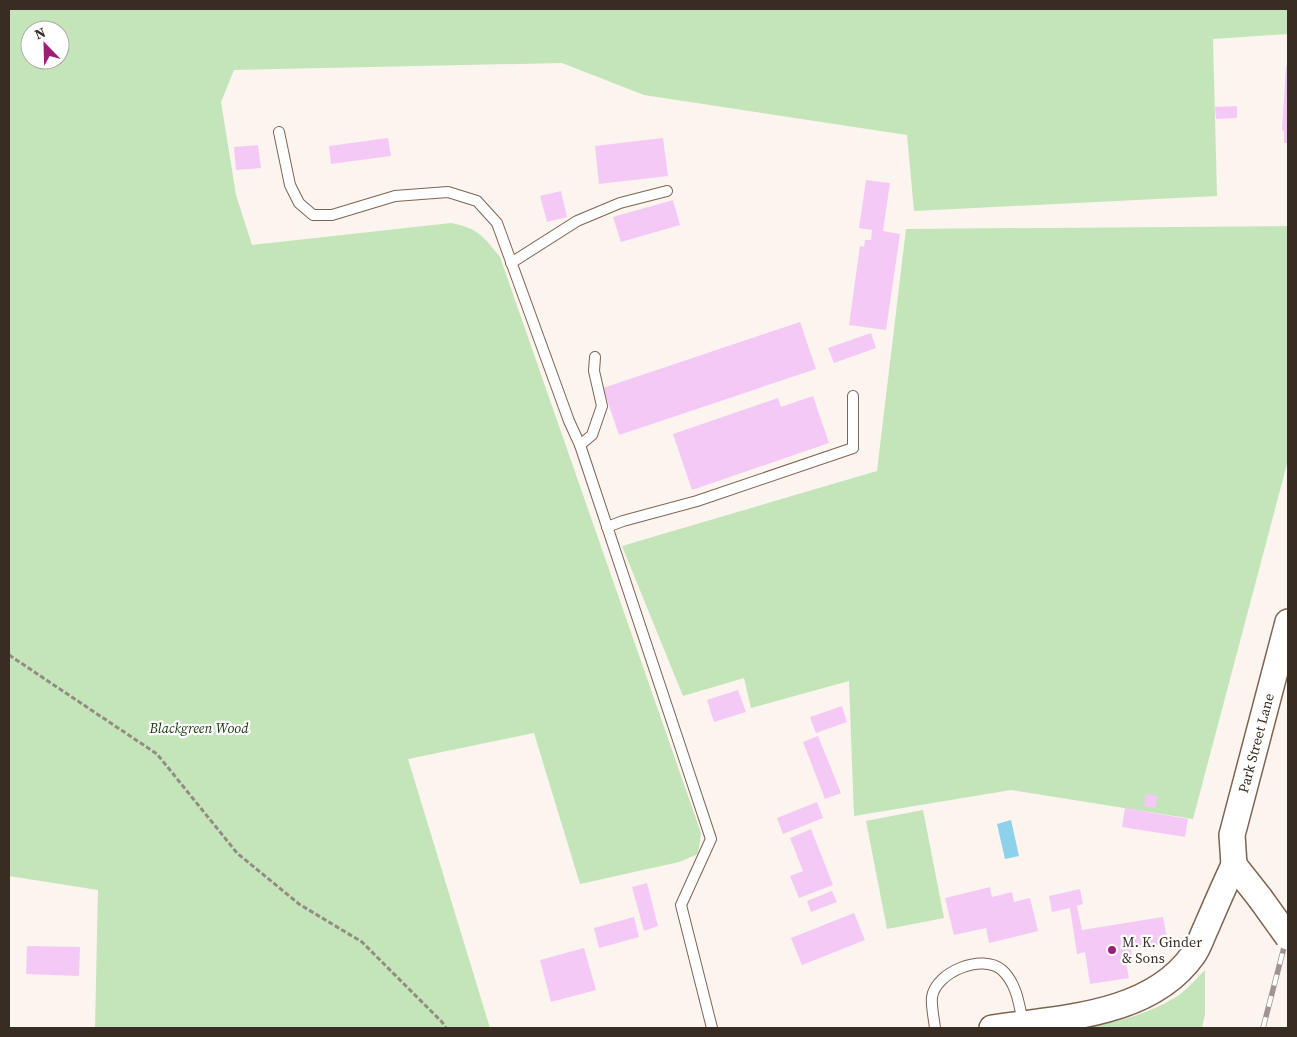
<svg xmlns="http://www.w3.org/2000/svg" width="1297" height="1037" font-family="'Source Serif 4',serif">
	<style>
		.green { fill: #c3e5b9; fill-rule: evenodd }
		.water { fill: #8dd1ea }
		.building { fill: #f5c9f6 }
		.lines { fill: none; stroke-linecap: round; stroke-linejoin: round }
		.service-casing { stroke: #816450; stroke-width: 12 }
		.tertiary-casing { stroke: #816450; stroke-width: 28 }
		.path { stroke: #958b84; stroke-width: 3; stroke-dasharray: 5 2.5; stroke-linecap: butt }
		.service { stroke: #fff; stroke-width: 10 }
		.tertiary { stroke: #fff; stroke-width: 25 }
		.rail-casing { stroke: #9f958e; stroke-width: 5.5 }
		.rail { stroke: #fff; stroke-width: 4; stroke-dasharray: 11; stroke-linecap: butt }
		.tertiary-bridge-casing { stroke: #816450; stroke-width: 28; stroke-linecap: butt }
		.tertiary-bridge { stroke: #fff; stroke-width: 25 }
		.poi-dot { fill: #9c1f75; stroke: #fff; stroke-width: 2 }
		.labels { text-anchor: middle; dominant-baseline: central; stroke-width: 4.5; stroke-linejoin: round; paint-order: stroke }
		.park-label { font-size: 14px; font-style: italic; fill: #153908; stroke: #fff }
		.street-label { font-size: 14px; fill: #392c23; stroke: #fff }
		.poi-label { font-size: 14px; fill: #392c23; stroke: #fff; text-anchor: start }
	</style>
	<rect width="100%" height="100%" fill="#fbf4ef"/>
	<g class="green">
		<path d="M9,9H1288V34L1213,39L1217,196L914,211L907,135L644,95L562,63L234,70L221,102L236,195L252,245L451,223C478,228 483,236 500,257L701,833L698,854L679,862L580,884L534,733L408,759L490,1028H95L98,890L9,876ZM30,30H60V60H30Z"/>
		<path d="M1288,226V460L1193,819L1011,790L854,816L849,681L751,708L744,678L683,696L622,546L877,471L906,229Z"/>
		<path d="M923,810L944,918L887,929L866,821Z"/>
		<path d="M1205,970V1014L1202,1028H1084C1116,1023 1148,1014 1176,997C1187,990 1196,979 1205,970Z"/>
	</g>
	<path class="water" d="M1011,820L1019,856L1005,859L997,824Z"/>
	<g class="building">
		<path d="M1286,66H1288V143H1284V131L1282,130Z"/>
		<path d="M1237,106V118L1216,119L1215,107Z"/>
		<path d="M388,138L391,156L331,164L329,146Z"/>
		<path d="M663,138L668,176L599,184L595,146Z"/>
		<path d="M258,145L261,168L236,170L234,147Z"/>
		<path d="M866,180L890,183L883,231L900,234L886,330L849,325L860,246L864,247L865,240H871L872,230L859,228Z"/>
		<path d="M561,191L567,217L547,222L540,196Z"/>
		<path d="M673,200L680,225L621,242L613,217Z"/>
		<path d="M800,322L816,369L619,435L603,388Z"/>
		<path d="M871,333L876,348L834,363L828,348Z"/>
		<path d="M813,396L829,443L692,490L673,434L778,398L781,407Z"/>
		<path d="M738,690L746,712L714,722L707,700Z"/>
		<path d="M842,706L847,722L816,733L810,717Z"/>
		<path d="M818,736L841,793L825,799L803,742Z"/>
		<path d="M1146,794L1158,796L1155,808L1144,806Z"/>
		<path d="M817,802L823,818L783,834L777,818Z"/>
		<path d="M1125,808L1188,819L1185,837L1122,827Z"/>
		<path d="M811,829L833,885L799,898L790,876L803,871L790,838Z"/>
		<path d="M647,883L658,926L644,931L632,887Z"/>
		<path d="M990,887L992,897L1012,892L1014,902L1030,898L1038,931L989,943L986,928L954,935L945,898Z"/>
		<path d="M1080,889L1083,904L1077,906L1082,930L1163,917L1168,943L1131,949L1133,962L1126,963L1129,978L1090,984L1085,952L1077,954L1070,908L1052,912L1049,896Z"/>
		<path d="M832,891L837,902L811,912L807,901Z"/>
		<path d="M854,913L865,940L802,965L791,938Z"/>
		<path d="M634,917L639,937L599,948L594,928Z"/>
		<path d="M27,946L80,947L79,976L26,974Z"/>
		<path d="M584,948L596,990L551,1002L540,960Z"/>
	</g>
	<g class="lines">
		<defs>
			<g id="service">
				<path d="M279,132L290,185L299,203L313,215H332L395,196L448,192L477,201L497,223L569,421L580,445L711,839L681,905L712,1028"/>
				<path d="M511,263L577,221L620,203L667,191"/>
				<path d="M580,445L592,435L602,406L594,371L595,357"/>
				<path d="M607,527L623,521L697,501L853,448V396"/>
				<path d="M935,1028C934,1019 931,1006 932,997C936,972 982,953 1002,970C1017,984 1019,1004 1023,1023"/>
			</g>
			<g id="tertiary">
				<path d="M1234,865L1232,835L1288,622"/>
				<path d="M1234,865L1260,898"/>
				<path d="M992,1028C1060,1018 1150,1016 1193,955C1199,947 1202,936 1206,928C1215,907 1224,886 1234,865"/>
			</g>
		</defs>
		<use href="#service" class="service-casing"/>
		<use href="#tertiary" class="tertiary-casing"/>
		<path class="path" d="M9,655L157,754L237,853L299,904L362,942L442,1022L446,1028"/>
		<use href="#service" class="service"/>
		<use href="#tertiary" class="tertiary"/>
		<defs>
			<path id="rail" d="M1263,1028L1288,932"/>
		</defs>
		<use href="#rail" class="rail-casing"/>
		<use href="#rail" class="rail"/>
		<defs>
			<path id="tertiary-bridge" d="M1260,898L1288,937"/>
		</defs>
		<use href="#tertiary-bridge" class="tertiary-bridge-casing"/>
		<use href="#tertiary-bridge" class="tertiary-bridge"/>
	</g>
	<circle class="poi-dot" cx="1112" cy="950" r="5"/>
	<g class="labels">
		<g class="park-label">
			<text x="199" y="728">Blackgreen Wood</text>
		</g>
		<g class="street-label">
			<text transform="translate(1256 743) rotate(-75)">Park Street Lane</text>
		</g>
		<g class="poi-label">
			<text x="1122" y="942">M. K. Ginder<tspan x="1122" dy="16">&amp; Sons</tspan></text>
		</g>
	</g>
	<rect width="1297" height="1037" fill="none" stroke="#392c23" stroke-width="20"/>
	<g transform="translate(45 45) rotate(337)"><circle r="24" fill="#ffffff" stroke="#b0aba7"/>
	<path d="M0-4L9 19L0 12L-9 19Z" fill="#9c1f75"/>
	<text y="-8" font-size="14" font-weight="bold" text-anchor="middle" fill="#392c23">N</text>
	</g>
</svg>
